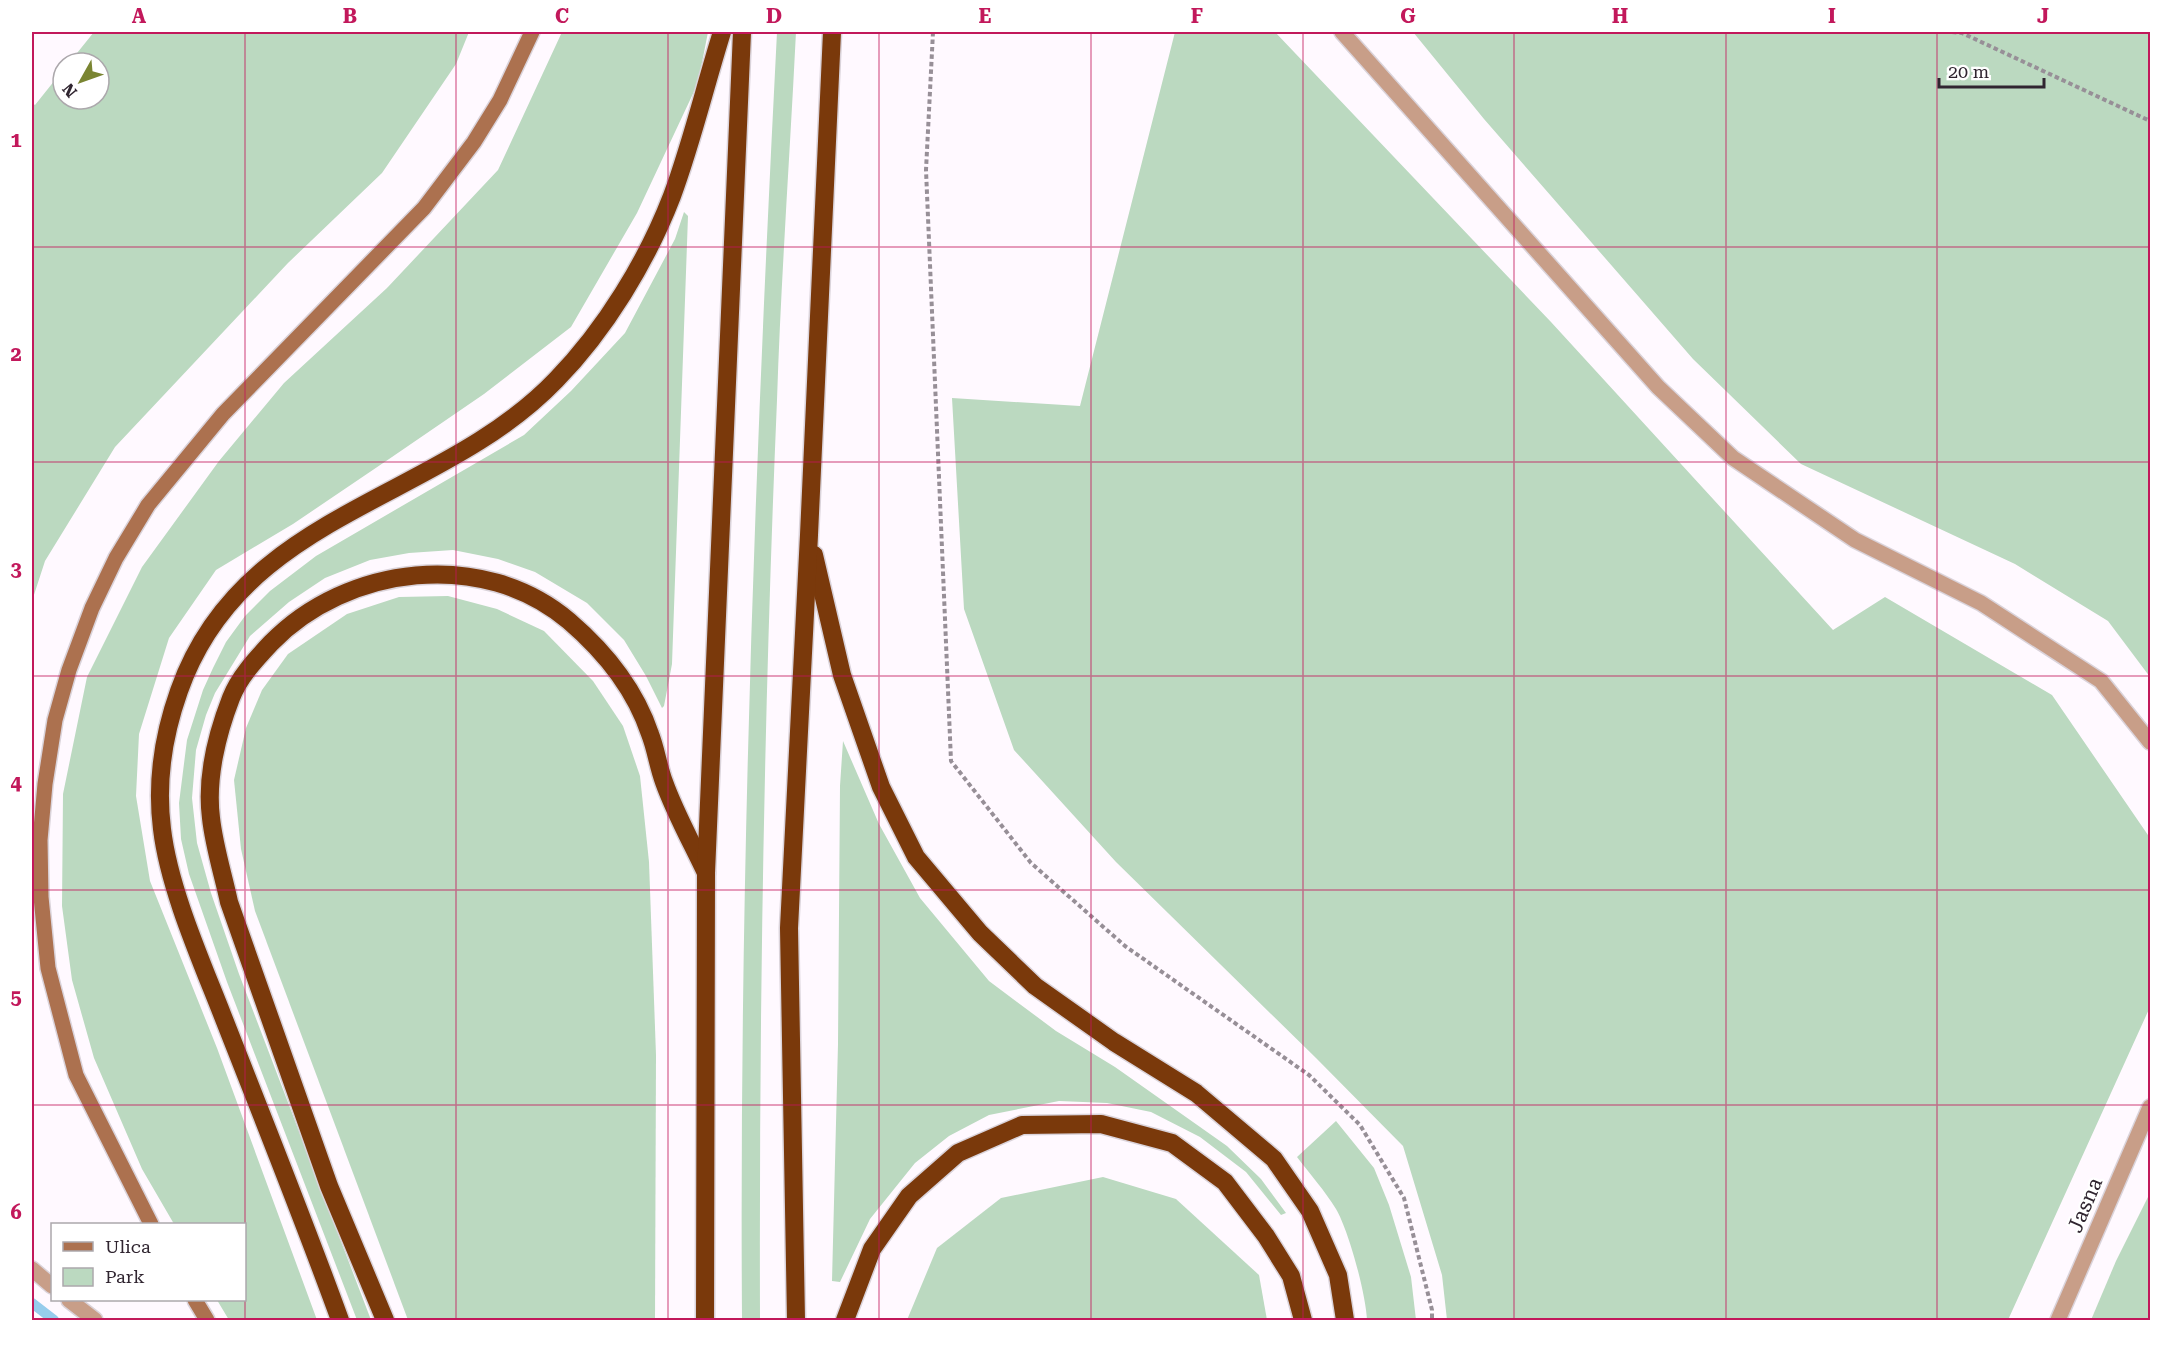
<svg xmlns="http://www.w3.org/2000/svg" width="2182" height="1352" font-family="'Roboto Serif',serif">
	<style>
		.green { fill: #bbd9c0 }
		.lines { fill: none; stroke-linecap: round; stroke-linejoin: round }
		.stream { stroke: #96ccec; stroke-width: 10 }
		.lane-casing { stroke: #dad3da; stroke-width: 18 }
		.street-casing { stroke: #dad3da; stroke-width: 18 }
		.secondary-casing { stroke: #dad3da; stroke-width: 18 }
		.highway-casing { stroke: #dad3da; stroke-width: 21 }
		.path { stroke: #978f97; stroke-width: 4; stroke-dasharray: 4.5 3; stroke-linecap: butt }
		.lane { stroke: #c89e88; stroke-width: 15 }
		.street { stroke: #c89e88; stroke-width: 15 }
		.secondary { stroke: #ac714f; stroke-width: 15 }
		.highway { stroke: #7a390b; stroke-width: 18 }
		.grid { fill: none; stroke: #c2185b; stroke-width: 1.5; stroke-opacity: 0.55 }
		.labels { text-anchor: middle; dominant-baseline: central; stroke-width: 4.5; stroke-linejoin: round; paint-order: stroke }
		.street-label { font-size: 21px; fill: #302530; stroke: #fff }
		.neatline { fill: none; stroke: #c2185b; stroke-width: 2 }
		.grid-label { font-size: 20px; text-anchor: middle; font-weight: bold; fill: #c2185b }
	</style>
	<rect width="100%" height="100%" fill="#fff9ff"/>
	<g class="green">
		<path d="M94,32H469L456,64L382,173L288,263L115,447L45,561L32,601V103L35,105L63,70V99H99V63H69Z"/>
		<path d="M562,32H708L698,83L637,213L571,327L484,394L392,457L293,524L216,570L169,638L139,734L136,796L150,881L217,1048L317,1320H229L217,1300H244V1224H174L142,1169L94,1058L72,980L62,906L63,794L87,677L142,567L219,461L284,383L387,288L498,170Z"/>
		<path d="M777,32H796C790,154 781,277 777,400C764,707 759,1014 760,1320H742C739,890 755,461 777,32Z"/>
		<path d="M1175,32H1275L1551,322L1833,630L1885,597L2052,695L2150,838V1007L2008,1320H1447L1442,1275L1403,1146L1316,1058L1116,862L1014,750L964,609L952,398L1080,406Z"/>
		<path d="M1413,32H2150V677L2108,621L2015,564L1801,464L1693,359L1484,119Z"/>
		<path d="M684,212L688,216L672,664L664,706L662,708L646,676L624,640L587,603L535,572L498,559L453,550L409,553L370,560L325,578L289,602L250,636L215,693L206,715L196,750L192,798L197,843L211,893L239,974L371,1320H357L227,982L189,874L181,839L179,803L187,740L203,690L213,668L226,642L245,616L270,591L316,556L524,435L571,391L625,333L675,239Z"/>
		<path d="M448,596L497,609L544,631L593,681L623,726L640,776L649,862L656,1055L655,1320H408L255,911L241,849L234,780L246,728L262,690L288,654L347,614L399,597Z"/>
		<path d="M843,741L879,824L920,898L989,981L1056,1031L1115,1067L1227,1146L1261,1179L1286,1213L1281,1215L1246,1172L1200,1137L1151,1112L1107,1103L1059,1101L989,1115L949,1136L915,1163L870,1219L840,1282L832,1281L838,1044L840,786Z"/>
		<path d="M1336,1121L1374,1168L1389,1205L1411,1277L1416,1320H1367C1366,1295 1349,1231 1336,1209C1325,1191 1310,1174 1297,1157Z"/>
		<path d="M1103,1177L1176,1199L1259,1275L1267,1320H907L937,1248L1001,1198Z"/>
		<path d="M2150,1193V1320H2091L2116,1261Z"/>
	</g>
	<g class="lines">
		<path class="stream" d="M32,1303L54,1320"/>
		<defs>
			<g id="lane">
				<path d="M32,1269L52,1286"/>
				<path d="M69,1300L95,1320"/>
			</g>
			<g id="street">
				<path d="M1342,32L1658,387L1733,458L1855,540L1981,603L2101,681L2150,742"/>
				<path d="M2058,1320L2150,1107"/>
			</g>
			<g id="secondary">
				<path d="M151,1224L76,1075L48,968L41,897L40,840L45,784L55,720L69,670L92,608L116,558L148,505L223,414L424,208L474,142L500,100L532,32"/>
				<path d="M195,1300L207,1320"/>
			</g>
			<g id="highway">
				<path d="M814,555L842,675L881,787L916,857L980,933L1035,986L1114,1042L1196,1093L1274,1159L1310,1211L1338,1275L1345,1320"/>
				<path d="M340,1320C303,1218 262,1116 222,1014C200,958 169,888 162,829C156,781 163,736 179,691C242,511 439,502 556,380C605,330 647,261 672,196C692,142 705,86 722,32"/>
				<path d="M385,1320L329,1186L229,902C223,874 214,846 211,818C206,779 217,734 231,698C239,677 256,659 271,643C347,565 483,548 569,621C604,651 635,689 650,734C656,749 658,766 664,782C675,813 692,843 706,873"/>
				<path d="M705,1320L706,873L742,32"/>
				<path d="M796,1320L789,928L809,535L832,32"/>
				<path d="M845,1320L872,1249L909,1196L958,1153L1022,1125L1101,1124L1172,1143L1225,1182L1266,1236L1291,1276L1303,1320"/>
			</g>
		</defs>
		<use href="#lane" class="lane-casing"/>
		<use href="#street" class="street-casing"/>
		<use href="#secondary" class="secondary-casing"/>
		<use href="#highway" class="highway-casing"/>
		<g class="path">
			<path d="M933,32L926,170L951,761L1031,863L1125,946L1309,1075L1360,1125L1404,1198L1432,1310V1320"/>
			<path d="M1952,32L1962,33L2150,121"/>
		</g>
		<use href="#lane" class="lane"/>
		<use href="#street" class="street"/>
		<use href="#secondary" class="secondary"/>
		<use href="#highway" class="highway"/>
	</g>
	<path class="grid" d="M245,32V1320M456,32V1320M668,32V1320M879,32V1320M1091,32V1320M1303,32V1320M1514,32V1320M1726,32V1320M1937,32V1320M32,247H2150M32,462H2150M32,676H2150M32,890H2150M32,1105H2150"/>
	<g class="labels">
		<g class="street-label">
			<text transform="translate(2085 1205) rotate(-67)">Jasna</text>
		</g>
	</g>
	<rect width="2182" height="1352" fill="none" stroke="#ffffff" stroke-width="66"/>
	<rect x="51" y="1223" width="195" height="78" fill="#ffffff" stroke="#aca8ac" stroke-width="1.5"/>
	<rect x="63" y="1242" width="30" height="9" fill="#ac714f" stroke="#aca8ac" stroke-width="1.5"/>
	<text x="105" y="1253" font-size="18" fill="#302530">Ulica</text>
	<rect x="63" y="1268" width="30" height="18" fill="#bbd9c0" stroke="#aca8ac" stroke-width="1.5"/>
	<text x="105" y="1283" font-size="18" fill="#302530">Park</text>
	<g transform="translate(81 81) rotate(230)"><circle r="28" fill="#ffffff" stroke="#aca8ac" stroke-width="1.5"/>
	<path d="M0-4.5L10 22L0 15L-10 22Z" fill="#7a8532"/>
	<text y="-9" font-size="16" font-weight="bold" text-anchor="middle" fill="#302530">N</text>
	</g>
	<path d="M1939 78v9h105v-9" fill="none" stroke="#302530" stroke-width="3"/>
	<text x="1948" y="78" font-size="18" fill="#302530" stroke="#ffffff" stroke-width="4.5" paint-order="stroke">20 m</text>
	<rect x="33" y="33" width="2116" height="1286" class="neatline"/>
	<g class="grid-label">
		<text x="139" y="23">A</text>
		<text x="350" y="23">B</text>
		<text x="562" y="23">C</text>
		<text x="774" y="23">D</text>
		<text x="985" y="23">E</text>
		<text x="1197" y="23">F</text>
		<text x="1408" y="23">G</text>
		<text x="1620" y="23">H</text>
		<text x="1832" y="23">I</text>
		<text x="2043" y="23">J</text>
		<text x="16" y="147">1</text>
		<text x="16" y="361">2</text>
		<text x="16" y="576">3</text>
		<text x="16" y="790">4</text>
		<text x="16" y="1004">5</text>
		<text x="16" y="1219">6</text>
	</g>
</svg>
